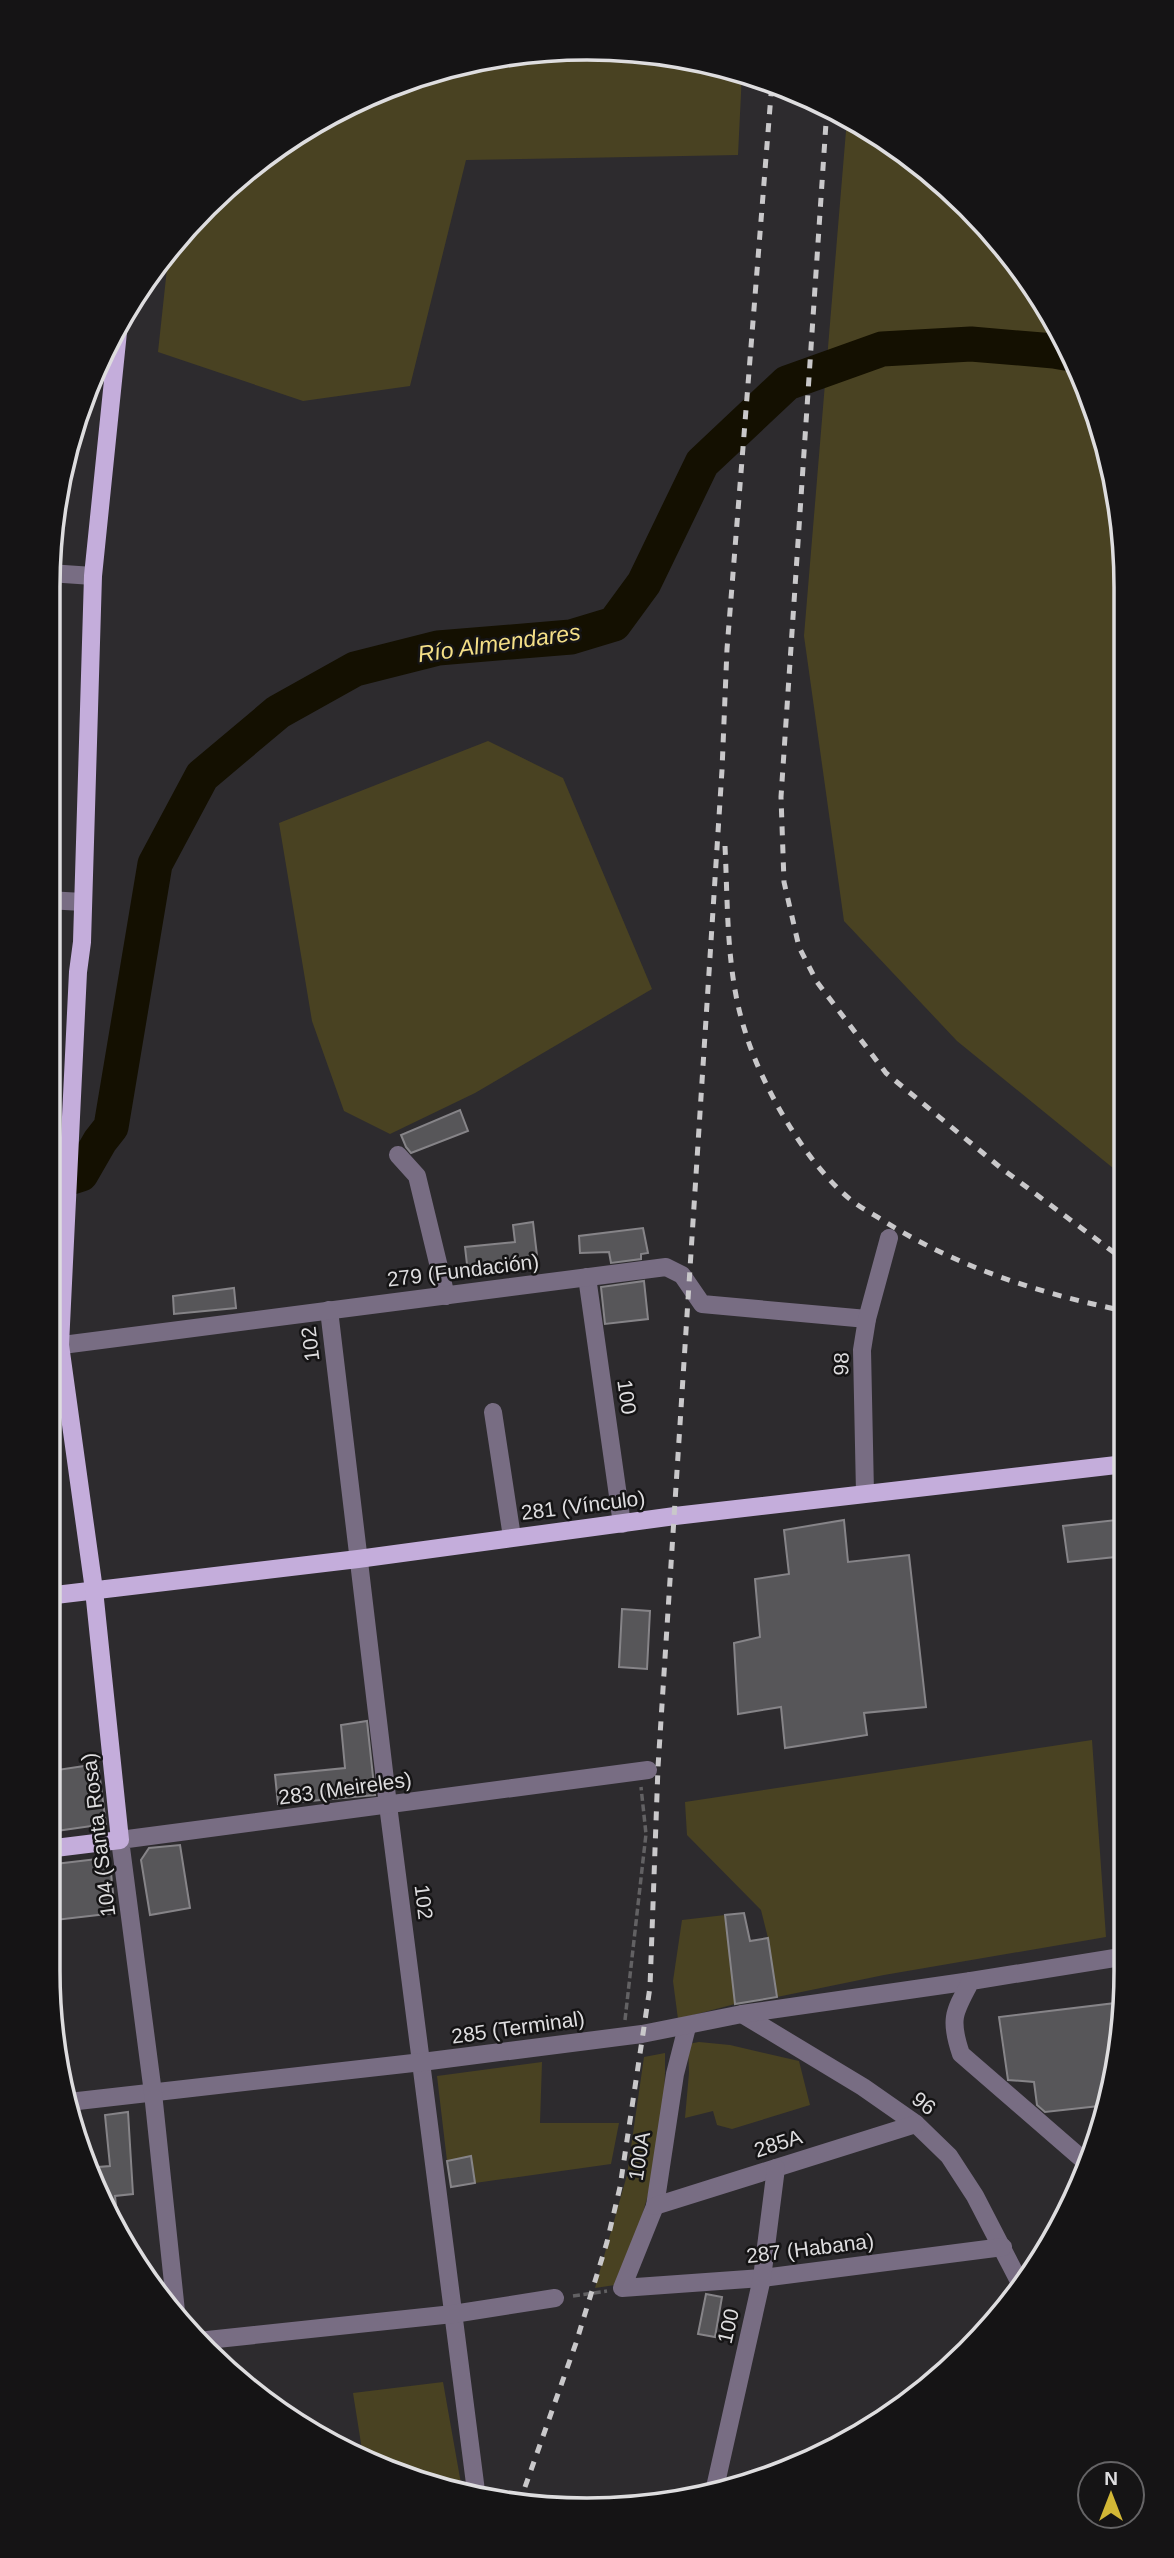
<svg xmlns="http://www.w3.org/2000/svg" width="1174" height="2558" font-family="Arial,sans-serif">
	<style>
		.green { fill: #494222 }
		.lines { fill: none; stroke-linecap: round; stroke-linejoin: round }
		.river { stroke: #141001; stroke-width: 35 }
		.building { fill: #575659; stroke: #868488; stroke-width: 2 }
		.path { stroke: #626163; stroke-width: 3.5; stroke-dasharray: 7 3.5; stroke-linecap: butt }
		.minor { stroke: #786d83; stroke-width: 18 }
		.major { stroke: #c4addb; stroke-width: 18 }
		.rail { stroke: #c9c8ca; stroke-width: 5; stroke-dasharray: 9 9; stroke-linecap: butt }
		.labels { text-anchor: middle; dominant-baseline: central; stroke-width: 5; stroke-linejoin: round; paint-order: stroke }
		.street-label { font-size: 21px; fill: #dedddf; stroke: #151415 }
		.water-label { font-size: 23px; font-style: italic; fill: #f4df87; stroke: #151415 }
		.rim { fill: none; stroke: #dedddf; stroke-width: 3.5 }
	</style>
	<rect width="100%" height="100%" fill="#2d2b2e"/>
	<g class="green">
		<path d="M587,47L692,58L742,73L738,155L466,160L410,386L303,401L158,352L169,250L205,206L287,138L380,88L481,58Z"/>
		<path d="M847,119L915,159L1015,258L1086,380L1122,516L1124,1177L957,1041L844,921L804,636Z"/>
		<path d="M488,741L563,778L652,989L475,1093L390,1134L344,1111L312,1021L279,823Z"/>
		<path d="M1092,1740L1106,1937L884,1975L777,1997L768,1938L761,1910L687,1835L685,1802Z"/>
		<path d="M725,1915L735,2004L678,2019L673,1981L682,1920Z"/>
		<path d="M699,2042L730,2045L799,2061L810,2105L732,2129L717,2125L713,2111L685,2118L689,2073L688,2044Z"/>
		<path d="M665,2053C666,2105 659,2159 644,2209C637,2234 625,2260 615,2285L595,2288L627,2175L644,2057Z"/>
		<path d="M542,2062L540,2123H619L611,2164L475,2183L470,2157L447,2161L437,2076Z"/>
		<path d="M443,2382L460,2478L463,2493L363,2456L353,2393Z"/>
	</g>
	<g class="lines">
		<path class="river" d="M47,1185L81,1174L100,1141L111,1127L155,864L202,776L278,712L355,669L438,648L571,637L614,624L644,583L702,463L787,383L882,349L971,344L1054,351L1071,354"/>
	</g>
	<g class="building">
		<path d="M460,1110L468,1131L411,1153L406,1147L401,1135Z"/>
		<path d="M533,1222L538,1264L468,1273L465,1247L515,1242L513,1225Z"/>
		<path d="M643,1228L648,1253L641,1254V1259L611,1263L609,1252L580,1253L579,1236Z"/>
		<path d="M644,1281L648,1319L605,1324L601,1287Z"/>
		<path d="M234,1288L236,1308L174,1314L173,1296Z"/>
		<path d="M1125,1519V1556L1068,1562L1063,1526Z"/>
		<path d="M844,1520L848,1562L909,1555L926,1707L864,1713L867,1735L785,1748L781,1707L738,1714L734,1643L760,1637L755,1579L789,1574L784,1530Z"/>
		<path d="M622,1609L650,1611L647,1669L619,1667Z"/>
		<path d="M367,1721L375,1795L278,1804L275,1775L345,1768L341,1725Z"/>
		<path d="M98,1764L106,1824L49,1832L47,1794L60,1793L57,1770Z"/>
		<path d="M180,1845L190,1908L150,1915L141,1860L149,1848Z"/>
		<path d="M97,1859L111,1873L115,1913L47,1921V1865Z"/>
		<path d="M744,1913L750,1941L768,1938L777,1997L735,2004L725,1915Z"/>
		<path d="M1124,2002L1116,2077L1108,2105L1045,2112L1037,2105L1034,2082L1008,2080L999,2017Z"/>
		<path d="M128,2112L133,2194L115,2196L119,2234H116L86,2168L110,2166L105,2115Z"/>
		<path d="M471,2156L475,2183L451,2187L447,2161Z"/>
		<path d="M706,2294L722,2297L715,2337L698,2334Z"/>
	</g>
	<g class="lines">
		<g class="path">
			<path d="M625,2020L646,1834L641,1787"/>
			<path d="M573,2296L607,2291"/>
		</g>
		<g class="minor">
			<path d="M49,573L93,576"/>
			<path d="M47,900L83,902"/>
			<path d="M398,1155L417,1176L446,1296"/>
			<path d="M587,1277L622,1524"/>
			<path d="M329,1310L388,1805L477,2499"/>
			<path d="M47,1347L666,1267L682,1275L702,1304L867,1319"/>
			<path d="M493,1412L512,1537"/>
			<path d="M865,1493L862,1350L867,1319L889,1238"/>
			<path d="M742,2014L863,2087L916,2124L949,2156L975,2196L1020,2283"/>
			<path d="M687,2027L675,2074L655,2206L622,2288L762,2278L1003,2247"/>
			<path d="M69,2102L422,2062L642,2034L742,2014L971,1981"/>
			<path d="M1089,2165L961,2054C949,2019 954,2012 971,1981L1127,1956"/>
			<path d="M655,2206L916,2124"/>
			<path d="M177,2321L153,2093L120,1840L648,1770"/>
			<path d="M198,2341L453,2314L555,2298"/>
			<path d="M714,2492L762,2278L776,2168"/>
		</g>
		<g class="major">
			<path d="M47,1596L358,1559L675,1516L1125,1464"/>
			<path d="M47,1849L120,1840L94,1590L60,1345L78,972L82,942L93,576L119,322"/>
		</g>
		<g class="rail">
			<path d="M827,108L781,797L784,882L799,947L817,982L886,1073L1001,1168L1124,1260"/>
			<path d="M725,846C728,907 726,972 745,1031C761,1085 806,1164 851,1200C862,1209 875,1215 887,1223C960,1268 1041,1294 1125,1311"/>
			<path d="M519,2504L576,2343L607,2242L620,2187L650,1987L658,1767L722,770L727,649L772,82"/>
		</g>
	</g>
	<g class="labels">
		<g class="street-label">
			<text transform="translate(463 1270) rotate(-7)">279 (Fundación)</text>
			<text transform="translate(310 1344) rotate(-97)">102</text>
			<text transform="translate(841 1364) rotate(-89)">98</text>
			<text transform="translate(627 1397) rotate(82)">100</text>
			<text transform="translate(583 1505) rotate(-7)">281 (Vínculo)</text>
			<text transform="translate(345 1788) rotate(-8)">283 (Meireles)</text>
			<text transform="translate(98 1835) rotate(-97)">104 (Santa Rosa)</text>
			<text transform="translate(424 1902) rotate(83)">102</text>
			<text transform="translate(518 2027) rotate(-8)">285 (Terminal)</text>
			<text transform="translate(924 2103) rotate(38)">96</text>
			<text transform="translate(778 2143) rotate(-18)">285A</text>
			<text transform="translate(639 2156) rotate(-81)">100A</text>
			<text transform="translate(810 2248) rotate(-7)">287 (Habana)</text>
			<text transform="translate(728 2326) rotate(-77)">100</text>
		</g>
		<g class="water-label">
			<text transform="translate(499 643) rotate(-8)">Río Almendares</text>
		</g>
	</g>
	<path d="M0 0H1174V2558H0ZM587 60H587A527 527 0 0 1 1114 587V1971A527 527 0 0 1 587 2498H587A527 527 0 0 1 60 1971V587A527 527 0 0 1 587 60Z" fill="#151415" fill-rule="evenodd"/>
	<path class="rim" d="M587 60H587A527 527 0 0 1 1114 587V1971A527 527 0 0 1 587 2498H587A527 527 0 0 1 60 1971V587A527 527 0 0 1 587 60Z"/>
	<g transform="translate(1111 2495)"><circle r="33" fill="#151415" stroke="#656466" stroke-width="2"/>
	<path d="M0-5L12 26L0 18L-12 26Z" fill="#d2b736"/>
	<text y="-10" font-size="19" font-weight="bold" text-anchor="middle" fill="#dedddf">N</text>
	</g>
</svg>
